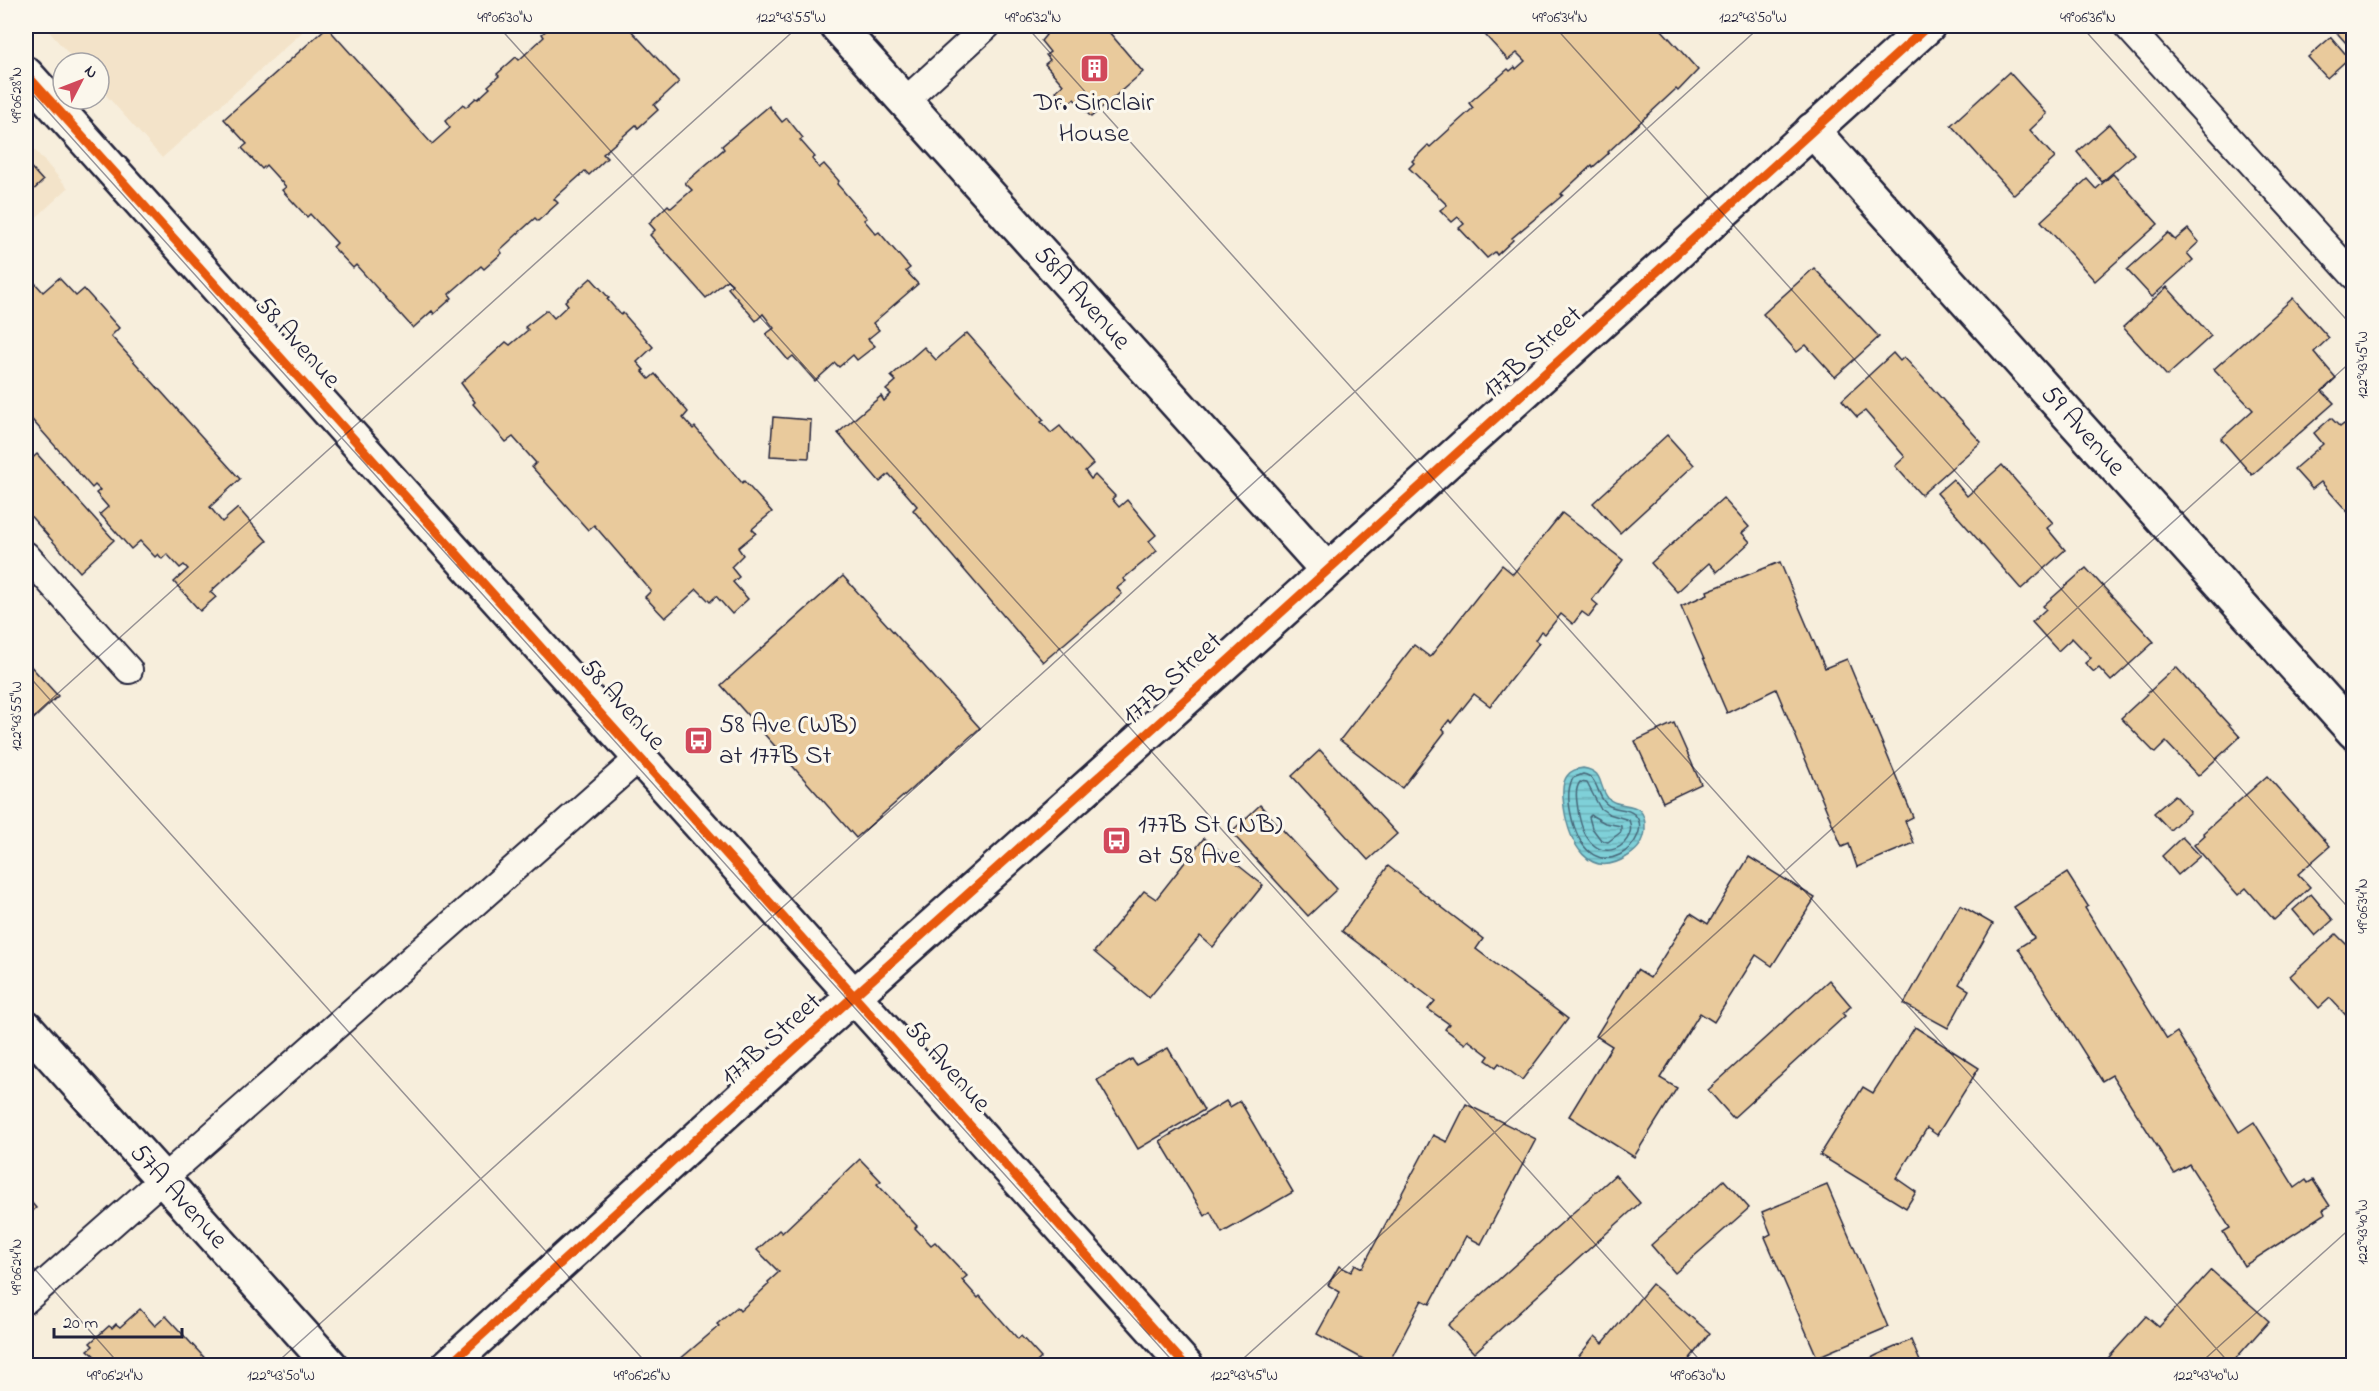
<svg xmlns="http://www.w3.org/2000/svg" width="2379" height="1391" font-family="'Indie Flower',sans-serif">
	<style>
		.built { fill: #f3e3c9 }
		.water { fill: url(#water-rules); stroke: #5a8a99; stroke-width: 1.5 }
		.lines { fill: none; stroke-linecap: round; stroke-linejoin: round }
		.shore { stroke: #47687a; stroke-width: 1.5 }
		.building { fill: #e9ca9c; stroke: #22223b; stroke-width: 1.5 }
		.service-casing { stroke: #22223b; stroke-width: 30 }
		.minor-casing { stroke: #22223b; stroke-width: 38 }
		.tertiary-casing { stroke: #22223b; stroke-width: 38 }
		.service { stroke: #fbf7ec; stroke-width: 26 }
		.minor { stroke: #fbf7ec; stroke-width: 33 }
		.tertiary { stroke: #fbf7ec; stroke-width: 33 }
		.cycleway-casing { stroke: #fbf7ec; stroke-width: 13 }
		.cycleway { stroke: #e8590c; stroke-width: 9 }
		.ticks { fill: none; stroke: #22223b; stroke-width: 1.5; stroke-opacity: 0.45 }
		.labels { text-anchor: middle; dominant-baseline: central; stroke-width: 6; stroke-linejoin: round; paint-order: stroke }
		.poi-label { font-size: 27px; fill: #22223b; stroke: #fbf7ec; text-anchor: start }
		.street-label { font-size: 27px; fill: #22223b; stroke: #fbf7ec }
		.neatline { fill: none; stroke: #22223b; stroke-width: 2 }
		.ticks-label { font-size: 15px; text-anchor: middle; fill: #22223b }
	</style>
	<defs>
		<pattern id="water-rules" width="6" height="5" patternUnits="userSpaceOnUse" patternTransform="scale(1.5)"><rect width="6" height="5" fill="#7fd0d8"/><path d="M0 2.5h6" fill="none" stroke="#6db2ba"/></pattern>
	</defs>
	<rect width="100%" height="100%" fill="#f7eedc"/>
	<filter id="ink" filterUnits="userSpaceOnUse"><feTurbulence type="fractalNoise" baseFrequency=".0167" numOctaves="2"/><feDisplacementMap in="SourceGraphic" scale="12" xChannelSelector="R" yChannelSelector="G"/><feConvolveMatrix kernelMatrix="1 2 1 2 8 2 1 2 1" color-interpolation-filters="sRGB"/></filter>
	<g filter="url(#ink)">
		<g class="built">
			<path d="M44,26H309L162,158L99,87V63H77Z"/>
			<path d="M26,140L68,188L26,227Z"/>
		</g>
		<path class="water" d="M1583,768C1605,772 1597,784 1608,798C1619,811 1647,796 1645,830C1644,842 1638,850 1628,856C1588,882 1569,842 1564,807C1563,798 1561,784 1567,776C1571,770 1577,769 1583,768Z"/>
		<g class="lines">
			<g class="shore">
				<path d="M1583,774C1601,777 1595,801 1612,807C1619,810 1627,808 1634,814C1659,837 1592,898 1572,819C1569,806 1566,790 1573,778Z"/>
				<path d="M1580,782L1587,783L1600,808L1609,814L1629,820C1640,847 1588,876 1578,810C1577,801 1574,790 1580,782Z"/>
				<path d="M1591,815L1605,823L1621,826V832L1608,842L1601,840L1592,828L1589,817Z"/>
			</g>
		</g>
		<g class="building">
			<path d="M552,26H627L679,82L654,105L658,110L638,128L636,125L603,154L607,158L589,175L585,171L554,199L558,203L538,221L535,218L500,250L502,253L484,269L481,266L449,294L452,298L434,314L432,311L413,328L356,265L353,268L333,247L337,243L310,214L307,217L282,190L286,187L266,165L262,169L242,148L247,144L224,119L327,27L432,144L450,128L445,121L463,104L466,107L476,98L478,99L490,88L488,86L499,76L497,74L516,57L519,60L544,37L542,34Z"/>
			<path d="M1038,26H1117L1109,32L1143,72L1091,117L1074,99L1067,104L1056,91L1063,85L1045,64L1050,60L1046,55L1050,52L1041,41L1046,35Z"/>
			<path d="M1477,26H1661L1663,27L1661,29L1698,70L1678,91L1676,89L1608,152L1609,153L1593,167L1592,165L1561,194L1563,195L1512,238L1513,240L1497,255L1495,252L1487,258L1459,228L1464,224L1458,217L1452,222L1440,210L1447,205L1409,168L1414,163L1412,161L1428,145L1430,147L1473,108L1469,103L1508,69L1510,71L1515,67L1516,69L1525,61L1517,53L1508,60Z"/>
			<path d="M2331,26H2354V37L2346,43Z"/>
			<path d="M2331,37L2349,58L2327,78L2308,57Z"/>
			<path d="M2009,72L2047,114L2030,130L2055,158L2014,195L1951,125Z"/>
			<path d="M769,106L782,122L787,118L803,138L800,140L815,157L812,159L819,168L824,164L839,181L837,184L867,218L864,220L876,234L879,232L910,268L906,271L918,284L873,323L879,330L868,339L875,346L857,360L853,355L839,367L835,363L815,381L793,356L788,360L766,334L774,328L763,314L756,321L728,288L732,284L727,280L706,298L650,235L655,230L649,223L668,205L671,208L692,190L685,183L724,149L722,146Z"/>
			<path d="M2109,124L2134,154L2102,182L2077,152Z"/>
			<path d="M26,162L43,181L26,197Z"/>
			<path d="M2113,174L2158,224L2095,281L2041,221L2087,179L2096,189Z"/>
			<path d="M2188,229L2199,242L2187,253L2193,260L2152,297L2127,270L2168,233L2175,240Z"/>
			<path d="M1814,268L1879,337L1835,377L1806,345L1797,352L1763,314Z"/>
			<path d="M26,273L43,292L59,278L76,296L84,289L119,328L111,336L240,479L210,507L222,522L238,508L267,541L210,592L216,597L200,611L174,582L188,569L184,565L180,568L167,554L162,559L158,554L155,557L140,541L131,549L100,514L108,507L96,493L100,490L95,485L92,488L26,413Z"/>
			<path d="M591,278L609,298L607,299L621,315L623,313L653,347L637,362L644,370L642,371L649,379L655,374L688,412L683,418L693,429L695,427L742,483L744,481L772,512L752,529L756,533L738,548L743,555L731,567L739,577L733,582L748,599L732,614L716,596L710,602L697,589L665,618L645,597L651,591L594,525L588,530L532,467L536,463L513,437L506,442L473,404L475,402L461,383L506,342L510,345L528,330L525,327L547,310L554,318L568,305L565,301Z"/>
			<path d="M2167,287L2211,336L2167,376L2123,327Z"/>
			<path d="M2293,298L2329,338L2314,352L2336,378L2322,391L2334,403L2252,475L2221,439L2253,410L2214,369Z"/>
			<path d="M967,333L1044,420L1041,422L1051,433L1060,426L1093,464L1085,471L1091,479L1095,475L1115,496L1112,499L1119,507L1127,500L1156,535L1149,541L1157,551L1123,579L1126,581L1117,588L1122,594L1043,662L913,510L917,506L889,474L880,482L838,433L881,396L884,401L891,394L886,390L896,381L891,376L924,347L936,360Z"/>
			<path d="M1893,353L1900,361L1904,357L1981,442L1921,495L1895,466L1905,457L1865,411L1857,417L1842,400Z"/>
			<path d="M773,417L811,420L809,458L770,456Z"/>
			<path d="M2331,418L2340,427L2344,424L2354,434V519L2321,482L2312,489L2294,469L2323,444L2314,433Z"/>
			<path d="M1667,435L1694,465L1620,533L1593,503Z"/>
			<path d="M37,454L114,540L80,572L26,511V464Z"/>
			<path d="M2002,465L2053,523L2047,528L2065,550L2021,589L1937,493L1953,479L1967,496Z"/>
			<path d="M1723,498L1749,527L1742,533L1750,542L1717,572L1709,563L1677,592L1651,563Z"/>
			<path d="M1562,513L1623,560L1592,600L1598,605L1589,617L1582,612L1573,624L1561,614L1545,634L1541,631L1535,640L1539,643L1490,706L1474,694L1451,723L1449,720L1442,729L1445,732L1402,788L1340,740L1414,645L1430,657L1502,565L1513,574Z"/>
			<path d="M1780,562L1825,668L1847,659L1913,817L1905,821L1914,843L1857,867L1849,844L1842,847L1776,689L1727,713L1681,606L1708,594L1707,591Z"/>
			<path d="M2086,568L2154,642L2111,681L2099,668L2094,672L2085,663L2091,658L2072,638L2058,651L2032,622L2046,609L2043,606Z"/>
			<path d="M843,576L980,728L856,838L721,685Z"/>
			<path d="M26,661L58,696L26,726Z"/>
			<path d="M2176,667L2240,737L2198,776L2166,742L2155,753L2121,718Z"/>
			<path d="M1674,723L1701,784L1663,802L1635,741Z"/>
			<path d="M1320,750L1397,834L1368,860L1292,776Z"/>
			<path d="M2267,776L2330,846L2298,874L2310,887L2274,920L2246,888L2238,895L2194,845L2205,835L2203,833Z"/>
			<path d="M2175,795L2190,812L2170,830L2154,813Z"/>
			<path d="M1260,805L1337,889L1308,916L1231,832Z"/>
			<path d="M2182,837L2200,856L2178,875L2162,856Z"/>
			<path d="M1204,838L1263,885L1213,947L1200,936L1149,998L1094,952L1144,891L1156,899Z"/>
			<path d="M1749,857L1815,898L1772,966L1756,955L1714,1022L1700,1013L1660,1078L1677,1088L1634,1157L1569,1116L1612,1046L1596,1036L1637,970L1650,978L1691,913L1708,924Z"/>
			<path d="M1388,866L1483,939L1476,949L1568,1019L1522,1080L1499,1063L1496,1067L1486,1060L1489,1056L1468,1040L1465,1044L1445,1029L1449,1024L1428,1009L1435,1001L1342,931Z"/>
			<path d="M2067,873L2088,906L2085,908L2167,1039L2177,1032L2239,1132L2254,1122L2295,1188L2306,1180L2308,1183L2313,1180L2330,1206L2323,1210L2325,1214L2244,1266L2223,1232L2230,1228L2189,1164L2174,1173L2112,1075L2102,1081L2018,948L2034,938L2014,907Z"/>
			<path d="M2311,894L2333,920L2315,936L2293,910Z"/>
			<path d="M1960,905L1993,924L1959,984L1969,990L1948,1028L1904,1004Z"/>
			<path d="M2336,934L2354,952V1024L2330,998L2319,1008L2290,976Z"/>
			<path d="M1829,980L1851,1006L1843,1014L1845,1016L1733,1118L1708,1090Z"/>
			<path d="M1915,1027L1979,1068L1937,1135L1927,1128L1896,1178L1916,1192L1906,1208L1820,1155L1863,1087L1873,1093Z"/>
			<path d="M1168,1048L1204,1110L1138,1149L1097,1080L1132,1059L1136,1065Z"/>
			<path d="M1226,1101L1230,1107L1240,1101L1293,1192L1222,1233L1210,1212L1205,1216L1160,1141Z"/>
			<path d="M1466,1104L1536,1139L1481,1244L1466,1236L1430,1304L1422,1300L1387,1366H1376L1317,1334L1340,1292L1328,1285L1339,1266L1351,1272L1355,1264L1362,1268L1433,1135L1447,1142Z"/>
			<path d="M860,1159L881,1181L877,1184L917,1226L915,1228L931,1245L935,1242L967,1276L962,1280L978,1298L980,1296L1018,1339L1021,1336L1041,1358L1033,1366H865L860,1360L853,1366H672L719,1326L717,1324L737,1307L740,1311L769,1284L768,1282L779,1272L757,1250L779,1230L782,1233Z"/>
			<path d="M1615,1175L1640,1203L1474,1353L1448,1325Z"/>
			<path d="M1724,1180L1749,1208L1675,1273L1651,1245Z"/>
			<path d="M1827,1185L1888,1327L1817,1357L1765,1237L1771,1234L1762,1212Z"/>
			<path d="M26,1196L36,1208L26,1217Z"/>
			<path d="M2211,1270L2269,1321L2229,1366H2101L2146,1316L2159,1327Z"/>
			<path d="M1652,1284L1710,1333L1684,1366H1571L1595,1336L1603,1343Z"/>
			<path d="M140,1309L155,1326L166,1316L212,1366H91L98,1359L88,1350L93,1346L90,1343L109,1326L112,1328L116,1324L120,1327Z"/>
			<path d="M1911,1340L1922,1366H1856L1877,1355Z"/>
		</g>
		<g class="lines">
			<defs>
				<g id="service">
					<path d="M2127,26L2354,276"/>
					<path d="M905,101L987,26"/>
					<path d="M26,555L129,670"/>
					<path d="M26,1300L639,758"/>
				</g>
				<g id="minor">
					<path id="s1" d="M837,26L1327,570"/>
					<path id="s2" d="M1812,130L2354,732"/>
					<path id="s3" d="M26,1027L331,1366"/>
				</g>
				<g id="tertiary">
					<path d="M26,74L1186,1366"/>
					<path d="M448,1366L807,1038L1190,695L1928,26"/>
				</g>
			</defs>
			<use href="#service" class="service-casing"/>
			<use href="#minor" class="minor-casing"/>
			<use href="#tertiary" class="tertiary-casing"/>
			<use href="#service" class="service"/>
			<use href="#minor" class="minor"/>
			<use href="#tertiary" class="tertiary"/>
			<defs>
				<g id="cycleway">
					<path d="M26,74L1186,1366"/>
					<path d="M448,1366L807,1038L1190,695L1928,26"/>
				</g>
			</defs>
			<use href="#cycleway" class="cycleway-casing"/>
			<use href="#cycleway" class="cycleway"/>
		</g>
	</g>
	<path class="ticks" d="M498,26L1705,1366M1026,26L2232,1366M1554,26L2354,914M2081,26L2354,328M26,87L1177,1366M26,673L649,1366M26,722L799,26M26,1259L121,1366M273,1366L1761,26M1235,1366L2354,359M2197,1366L2354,1225"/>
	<defs>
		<symbol id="building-square" viewBox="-11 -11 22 22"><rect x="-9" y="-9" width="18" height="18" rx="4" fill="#d1495b" stroke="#fbf7ec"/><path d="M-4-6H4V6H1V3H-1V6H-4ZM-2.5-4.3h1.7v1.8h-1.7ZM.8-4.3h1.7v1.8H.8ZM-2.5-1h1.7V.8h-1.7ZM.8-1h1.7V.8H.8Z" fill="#fff"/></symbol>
		<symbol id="bus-square" viewBox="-11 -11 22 22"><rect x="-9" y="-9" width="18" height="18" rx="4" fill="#d1495b" stroke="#fbf7ec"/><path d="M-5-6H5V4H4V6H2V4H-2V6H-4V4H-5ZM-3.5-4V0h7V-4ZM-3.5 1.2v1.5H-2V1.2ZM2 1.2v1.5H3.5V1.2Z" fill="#fff"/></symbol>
	</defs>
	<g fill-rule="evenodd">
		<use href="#building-square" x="1078" y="52" width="33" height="33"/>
		<use href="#bus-square" x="682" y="724" width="33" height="33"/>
		<use href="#bus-square" x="1100" y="824" width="33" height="33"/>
	</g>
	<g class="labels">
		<g class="poi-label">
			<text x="1094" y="103" text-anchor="middle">Dr. Sinclair<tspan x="1094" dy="31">House</tspan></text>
			<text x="719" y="725">58 Ave (WB)<tspan x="719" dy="31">at 177B St</tspan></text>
			<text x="1138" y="825">177B St (NB)<tspan x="1138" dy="31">at 58 Ave</tspan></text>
		</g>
		<g class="street-label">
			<text stroke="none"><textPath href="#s1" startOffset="366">58A Avenue</textPath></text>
			<text transform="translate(297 343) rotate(48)">58 Avenue</text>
			<text transform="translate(1533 353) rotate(-42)">177B Street</text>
			<text stroke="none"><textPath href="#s2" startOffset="405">59 Avenue</textPath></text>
			<text transform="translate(1173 679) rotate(-42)">177B Street</text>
			<text transform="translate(622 705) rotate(48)">58 Avenue</text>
			<text transform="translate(772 1040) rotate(-42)">177B Street</text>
			<text transform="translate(947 1067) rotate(48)">58 Avenue</text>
			<text stroke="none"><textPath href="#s3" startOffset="228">57A Avenue</textPath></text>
		</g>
	</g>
	<rect width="2379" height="1391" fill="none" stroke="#fbf7ec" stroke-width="66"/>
	<g transform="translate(81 81) rotate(48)"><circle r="28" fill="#fbf7ec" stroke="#a4a2a5" stroke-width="1.5"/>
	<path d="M0-4.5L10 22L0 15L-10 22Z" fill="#d1495b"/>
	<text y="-9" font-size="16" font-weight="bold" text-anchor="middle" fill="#22223b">N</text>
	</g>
	<path d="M54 1328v9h128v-9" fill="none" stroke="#22223b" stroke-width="3"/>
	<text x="63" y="1328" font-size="18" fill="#22223b" stroke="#fbf7ec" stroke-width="4.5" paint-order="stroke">20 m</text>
	<rect x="33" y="33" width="2313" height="1325" class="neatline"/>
	<g class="ticks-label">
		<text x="505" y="22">49°06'30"N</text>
		<text x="791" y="22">122°43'55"W</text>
		<text x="1033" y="22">49°06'32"N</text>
		<text x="1560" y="22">49°06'34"N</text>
		<text x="1753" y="22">122°43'50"W</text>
		<text x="2088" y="22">49°06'36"N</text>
		<text transform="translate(16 95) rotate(-90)" y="5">49°06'28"N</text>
		<text transform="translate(2362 365) rotate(-90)" y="5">122°43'45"W</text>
		<text transform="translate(16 716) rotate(-90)" y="5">122°43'55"W</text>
		<text transform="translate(2362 906) rotate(-90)" y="5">49°06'34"N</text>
		<text transform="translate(2362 1232) rotate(-90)" y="5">122°43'40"W</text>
		<text transform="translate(16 1267) rotate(-90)" y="5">49°06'24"N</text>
		<text x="115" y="1380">49°06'24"N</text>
		<text x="281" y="1380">122°43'50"W</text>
		<text x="642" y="1380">49°06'26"N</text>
		<text x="1244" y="1380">122°43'45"W</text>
		<text x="1698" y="1380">49°06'30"N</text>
		<text x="2206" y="1380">122°43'40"W</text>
	</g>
</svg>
